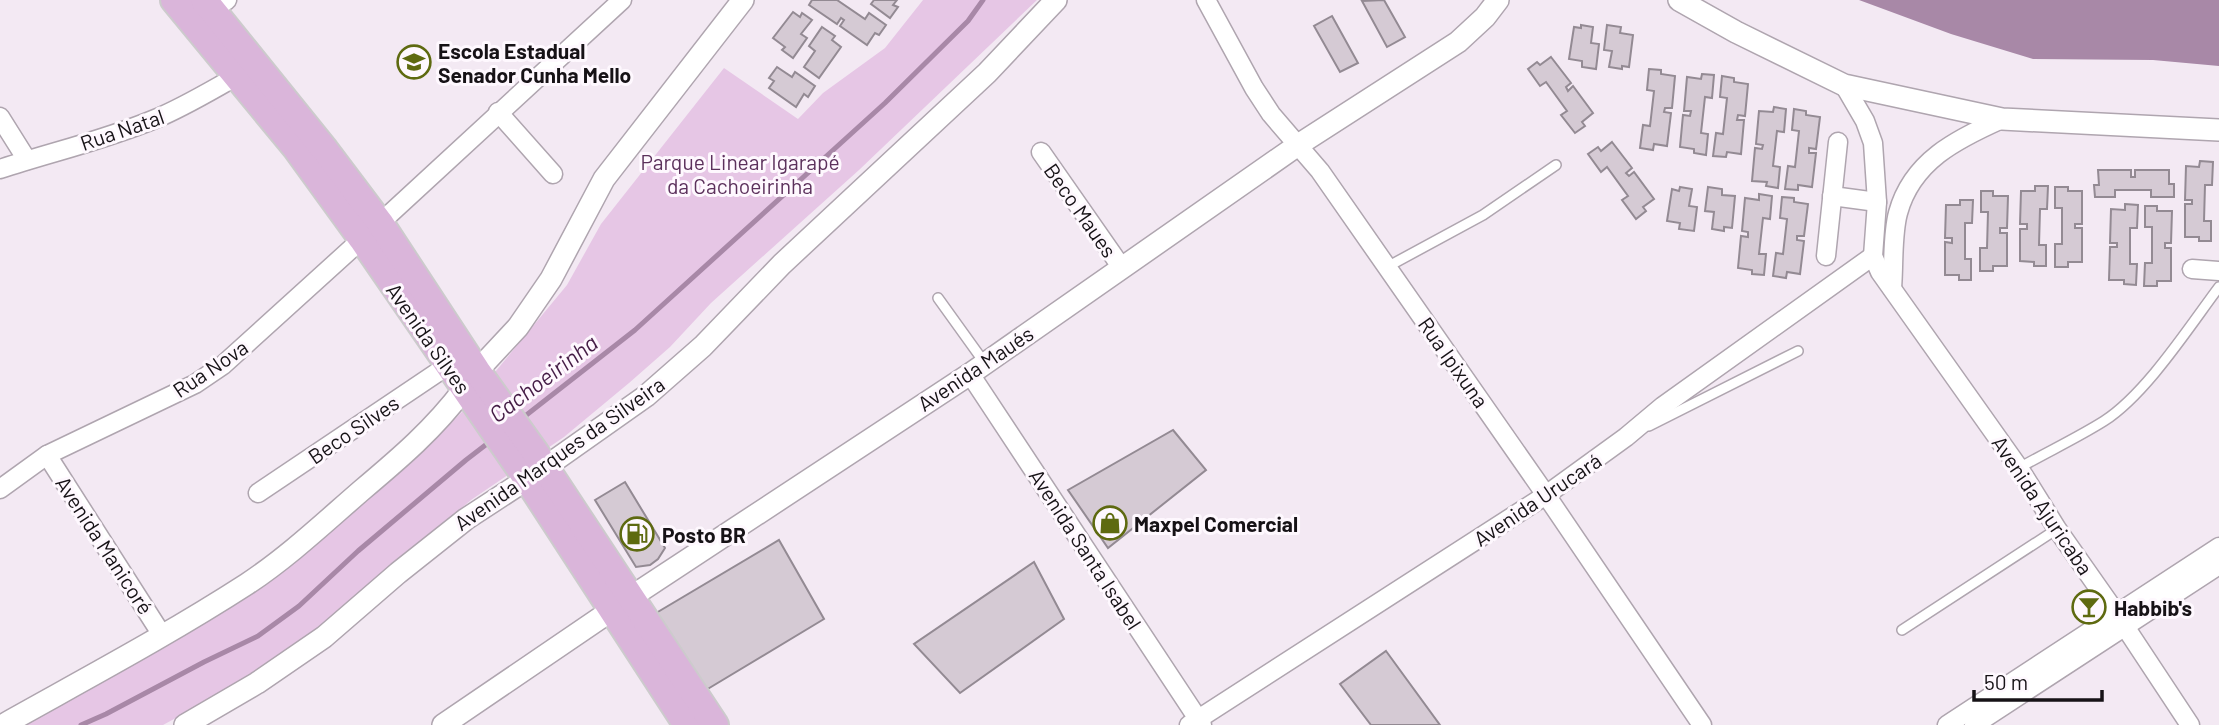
<svg xmlns="http://www.w3.org/2000/svg" width="2219" height="725" font-family="Barlow,sans-serif">
	<style>
		.green { fill: #e6c6e5 }
		.water { fill: #a888a7 }
		.lines { fill: none; stroke-linecap: round; stroke-linejoin: round }
		.stream { stroke: #a888a7; stroke-width: 5 }
		.building { fill: #d5cad4; stroke: #938a93; stroke-width: 2 }
		.service-casing { stroke: #afa5af; stroke-width: 12 }
		.minor-casing { stroke: #afa5af; stroke-width: 21 }
		.tertiary-casing { stroke: #afa5af; stroke-width: 24 }
		.primary-casing { stroke: #cccbcc; stroke-width: 30 }
		.service { stroke: #fff; stroke-width: 9 }
		.minor { stroke: #fff; stroke-width: 18 }
		.tertiary { stroke: #fff; stroke-width: 21 }
		.primary { stroke: #dab5da; stroke-width: 26 }
		.labels { text-anchor: middle; dominant-baseline: central; stroke-width: 6; stroke-linejoin: round; paint-order: stroke }
		.poi-label { font-size: 21px; font-weight: bold; fill: #161216; stroke: #fef8fe; text-anchor: start }
		.street-label { font-size: 21px; fill: #161216; stroke: #fef8fe }
		.park-label { font-size: 21px; fill: #5c315c; stroke: #fef8fe }
		.water-label { font-size: 23px; font-style: italic; fill: #451c46; stroke: #fef8fe }
	</style>
	<rect width="100%" height="100%" fill="#f3e9f3"/>
	<path class="green" d="M923,0H1037L859,170L711,303L670,347L629,383L564,437L471,500L282,660L163,725H19L157,647L431,442L462,412L567,285L601,224L724,68L798,119L823,93L885,48Z"/>
	<path class="water" d="M1859,0H2219V66L2153,60L2033,59L1951,34Z"/>
	<g class="lines">
		<g class="stream">
			<path d="M520,420L635,330L885,103L968,21L983,0"/>
			<path d="M81,725L106,714L204,662L258,636L299,606L358,551L466,460L492,440"/>
		</g>
	</g>
	<g class="building">
		<path d="M812,0H837L865,19L869,13L886,25L879,35L875,33L867,45L840,26L844,20L841,18L837,24L809,5Z"/>
		<path d="M874,0H897L893,5L898,7L890,18L871,4Z"/>
		<path d="M1384,0L1405,37L1387,47L1362,1Z"/>
		<path d="M793,12L800,17L802,13L812,20L801,34L807,38L793,58L782,50L785,47L773,38Z"/>
		<path d="M1332,16L1358,63L1340,72L1314,26Z"/>
		<path d="M1581,25L1593,27L1591,43L1599,44L1596,69L1582,67V61L1569,59L1574,27L1581,28Z"/>
		<path d="M1607,25L1621,27L1620,33L1633,35L1629,67L1622,66V69L1609,67L1612,51L1604,50Z"/>
		<path d="M822,27L835,36L832,40L841,47L819,78L804,67L815,51L809,46Z"/>
		<path d="M1551,57L1571,83L1566,87L1568,91L1573,86L1593,113L1582,122L1585,126L1575,133L1561,115L1567,111L1546,82L1540,86L1528,69L1537,62L1540,65Z"/>
		<path d="M777,67L792,77L795,72L815,86L808,97L804,94L796,107L769,88L774,81L769,78Z"/>
		<path d="M1649,69L1661,70V74L1675,76L1672,108H1665L1664,112L1671,113L1667,146L1654,144L1653,150L1640,148L1643,125L1650,126L1654,91L1647,90Z"/>
		<path d="M1702,74L1714,75L1712,98L1705,97L1701,133L1708,134L1706,155L1694,153V149L1680,147L1683,115L1690,116L1691,111H1684L1687,77L1701,79Z"/>
		<path d="M1722,76L1734,78V82L1748,84L1745,116L1738,115L1737,120H1744L1741,154L1727,152L1726,157L1713,156L1716,133L1723,134L1727,98L1720,97Z"/>
		<path d="M1774,107L1786,109L1784,132L1777,131L1773,166L1780,167L1778,188L1766,186L1767,182L1752,181L1755,148L1762,149L1763,145L1756,144L1759,111L1773,112Z"/>
		<path d="M1794,109L1806,111V115L1820,117L1816,149L1809,148V153H1816L1812,187L1798,185V190L1785,189L1788,166L1795,167L1799,131L1792,130Z"/>
		<path d="M1612,142L1632,168L1626,173L1629,176L1634,172L1654,199L1643,207L1646,211L1636,219L1622,200L1628,196L1607,167L1601,172L1588,154L1598,147L1601,151Z"/>
		<path d="M2200,161L2213,162L2212,185H2205L2204,221H2211V241H2199V237H2185V204H2192V200H2185L2186,166L2199,167Z"/>
		<path d="M2098,170H2131V177H2135V170H2169V184H2174V197H2151V190H2115V197H2095L2094,185H2099Z"/>
		<path d="M2035,186H2048L2047,209H2040L2039,245H2046V266H2034V262L2020,261V229H2027V224H2020L2021,191H2035Z"/>
		<path d="M1680,187L1692,189L1689,206L1697,207L1694,231L1679,229L1680,223L1667,221L1672,189L1679,191Z"/>
		<path d="M1708,187L1722,189V195L1735,196L1732,228L1724,227V231L1712,229L1714,212L1705,211Z"/>
		<path d="M2055,187H2068V191H2082V224H2075V228H2082V262H2068V267H2055V244H2062V208H2055Z"/>
		<path d="M1981,191H1993V196H2008L2007,228H2000V233H2007V266H1993V271H1980V248H1987L1988,212H1981Z"/>
		<path d="M1759,194L1772,196L1770,219L1763,218L1759,254H1766L1764,275L1752,274V270L1738,268L1741,236L1748,237V232L1742,231L1745,198L1759,200Z"/>
		<path d="M1782,197L1794,198V202L1808,204L1804,236H1797V240L1804,241L1800,274L1787,272L1786,278L1773,276L1776,253L1783,254L1787,219L1780,218Z"/>
		<path d="M1960,200H1973L1972,223H1965V259H1971V280H1959V275H1945V242L1952,243V238H1945L1946,205H1960Z"/>
		<path d="M2125,204L2138,205L2137,228H2130V264H2137L2136,285L2124,284V280H2109L2110,247H2117V243H2110L2111,209L2125,210Z"/>
		<path d="M2145,206H2157V211H2172L2171,243H2165V248H2171V281H2157V286H2144L2145,263H2152V227H2145Z"/>
		<path d="M1173,430L1206,470L1108,548L1068,490Z"/>
		<path d="M625,482L665,548L658,559L650,565L636,567L595,500Z"/>
		<path d="M779,540L824,619L696,696L646,619Z"/>
		<path d="M1034,562L1064,619L960,693L914,644Z"/>
		<path d="M1386,651L1440,725H1371L1340,684Z"/>
	</g>
	<g class="lines">
		<defs>
			<g id="service">
				<path d="M1387,267L1483,215L1556,165"/>
				<path d="M938,298L984,362"/>
				<path d="M1649,426L1798,351"/>
				<path d="M2019,468C2047,452 2077,438 2104,421C2146,394 2189,327 2219,287"/>
				<path d="M1902,630L2057,529"/>
			</g>
			<g id="minor">
				<path d="M1206,0L1254,88L1271,114L1320,171L1546,495L1702,725"/>
				<path d="M211,10L227,0"/>
				<path d="M1844,85L1865,121L1873,143L1877,202L1873,256L1880,272L2019,468L2057,529L2116,613L2190,725"/>
				<path d="M498,112L553,174"/>
				<path d="M0,117L27,160"/>
				<path d="M1041,152L1122,268"/>
				<path d="M0,169C52,152 105,140 155,119C184,107 210,91 237,76"/>
				<path d="M1832,196L1877,202"/>
				<path d="M380,223L622,0"/>
				<path d="M1826,256L1838,142"/>
				<path d="M2192,269L2219,271"/>
				<path d="M1892,288C1894,265 1892,235 1898,213C1912,161 1957,139 2002,119"/>
				<path d="M970,374L1202,725"/>
				<path d="M47,455L162,635"/>
				<path d="M0,489L47,455L195,384L223,365L362,239"/>
				<path d="M258,493L447,366"/>
				<path d="M1189,725L1546,495L1626,437L1663,406L1873,256"/>
				<path d="M1947,725L2219,547"/>
				<path d="M1974,725L2219,565"/>
			</g>
			<g id="tertiary">
				<path d="M1679,0L1736,32L1844,85L2002,119L2219,130"/>
				<path d="M477,371L518,327L551,279L604,179L743,0"/>
				<path d="M3,725C85,679 168,635 247,584C288,557 325,522 362,490C400,458 434,429 464,389"/>
				<path d="M185,725L257,683L324,637L398,573L466,519L544,468L646,396L703,346L782,264L987,73L1056,0"/>
				<path d="M443,725L631,597L970,374L1298,145L1458,42L1485,17L1498,0"/>
			</g>
			<g id="primary">
				<path d="M174,0L296,148L362,239L527,479L687,725"/>
				<path d="M204,0L325,150L380,223L477,371L535,452L715,725"/>
			</g>
		</defs>
		<use href="#service" class="service-casing"/>
		<use href="#minor" class="minor-casing"/>
		<use href="#tertiary" class="tertiary-casing"/>
		<use href="#primary" class="primary-casing"/>
		<use href="#service" class="service"/>
		<use href="#minor" class="minor"/>
		<use href="#tertiary" class="tertiary"/>
		<use href="#primary" class="primary"/>
	</g>
	<defs>
		<symbol id="school-ring" viewBox="-11 -11 22 22"><circle r="9.5" fill="#fef8fe" stroke="#5e6a10" stroke-width="1.5"/><path d="M0-5L7-2L0 1L-7-2ZM-4 1L0 2.5L4 1V4Q0 6-4 4Z" fill="#5e6a10"/></symbol>
		<symbol id="shop-ring" viewBox="-11 -11 22 22"><circle r="9.5" fill="#fef8fe" stroke="#5e6a10" stroke-width="1.5"/><path d="M-5-2.5h2.3a2.7 3.5 0 0 1 5.4 0H5L5.5 6h-11ZM-1.5-2.5h3a1.5 2.3 0 0 0-3 0Z" fill="#5e6a10"/></symbol>
		<symbol id="fuel-ring" viewBox="-11 -11 22 22"><circle r="9.5" fill="#fef8fe" stroke="#5e6a10" stroke-width="1.5"/><path d="M-5.5-6h7V0h2V4h1.3V-2.5L3-4.5l.8-.8L6-3V5H2.5V1h-1V6h-7ZM-4.2-4.7v3.2H.2V-4.7Z" fill="#5e6a10"/></symbol>
		<symbol id="bar-ring" viewBox="-11 -11 22 22"><circle r="9.5" fill="#fef8fe" stroke="#5e6a10" stroke-width="1.5"/><path d="M-6-5H6L.8 .8V4.5H3.5V6h-7V4.5H-.8V.8Z" fill="#5e6a10"/></symbol>
	</defs>
	<g fill-rule="evenodd">
		<use href="#school-ring" x="395" y="43" width="38" height="38"/>
		<use href="#shop-ring" x="1091" y="504" width="38" height="38"/>
		<use href="#fuel-ring" x="618" y="515" width="38" height="38"/>
		<use href="#bar-ring" x="2070" y="588" width="38" height="38"/>
	</g>
	<g class="labels">
		<g class="poi-label">
			<text x="438" y="50">Escola Estadual<tspan x="438" dy="24">Senador Cunha Mello</tspan></text>
			<text x="1134" y="523">Maxpel Comercial</text>
			<text x="662" y="534">Posto BR</text>
			<text x="2114" y="607">Habbib's</text>
		</g>
		<g class="street-label">
			<text transform="translate(122 129) rotate(-19)">Rua Natal</text>
			<text transform="translate(1081 210) rotate(55)">Beco Maues</text>
			<text transform="translate(429 338) rotate(55)">Avenida Silves</text>
			<text transform="translate(1454 362) rotate(55)">Rua Ipixuna</text>
			<text transform="translate(210 368) rotate(-34)">Rua Nova</text>
			<text transform="translate(975 368) rotate(-34)">Avenida Maués</text>
			<text transform="translate(353 429) rotate(-34)">Beco Silves</text>
			<text transform="translate(559 453) rotate(-35)">Avenida Marques da Silveira</text>
			<text transform="translate(1537 499) rotate(-34)">Avenida Urucará</text>
			<text transform="translate(2043 505) rotate(56)">Avenida Ajuricaba</text>
			<text transform="translate(105 545) rotate(57)">Avenida Manicoré</text>
			<text transform="translate(1086 549) rotate(57)">Avenida Santa Isabel</text>
		</g>
		<g class="park-label">
			<text x="740" y="161">Parque Linear Igarapé<tspan x="740" dy="24">da Cachoeirinha</tspan></text>
		</g>
		<g class="water-label">
			<text transform="translate(543 378) rotate(-37)">Cachoeirinha</text>
		</g>
	</g>
	<path d="M1974 690v10h128v-10" fill="none" stroke="#161216" stroke-width="3.5"/>
	<text x="1984" y="690" font-size="21" fill="#161216" stroke="#fef8fe" stroke-width="5" paint-order="stroke">50 m</text>
</svg>
